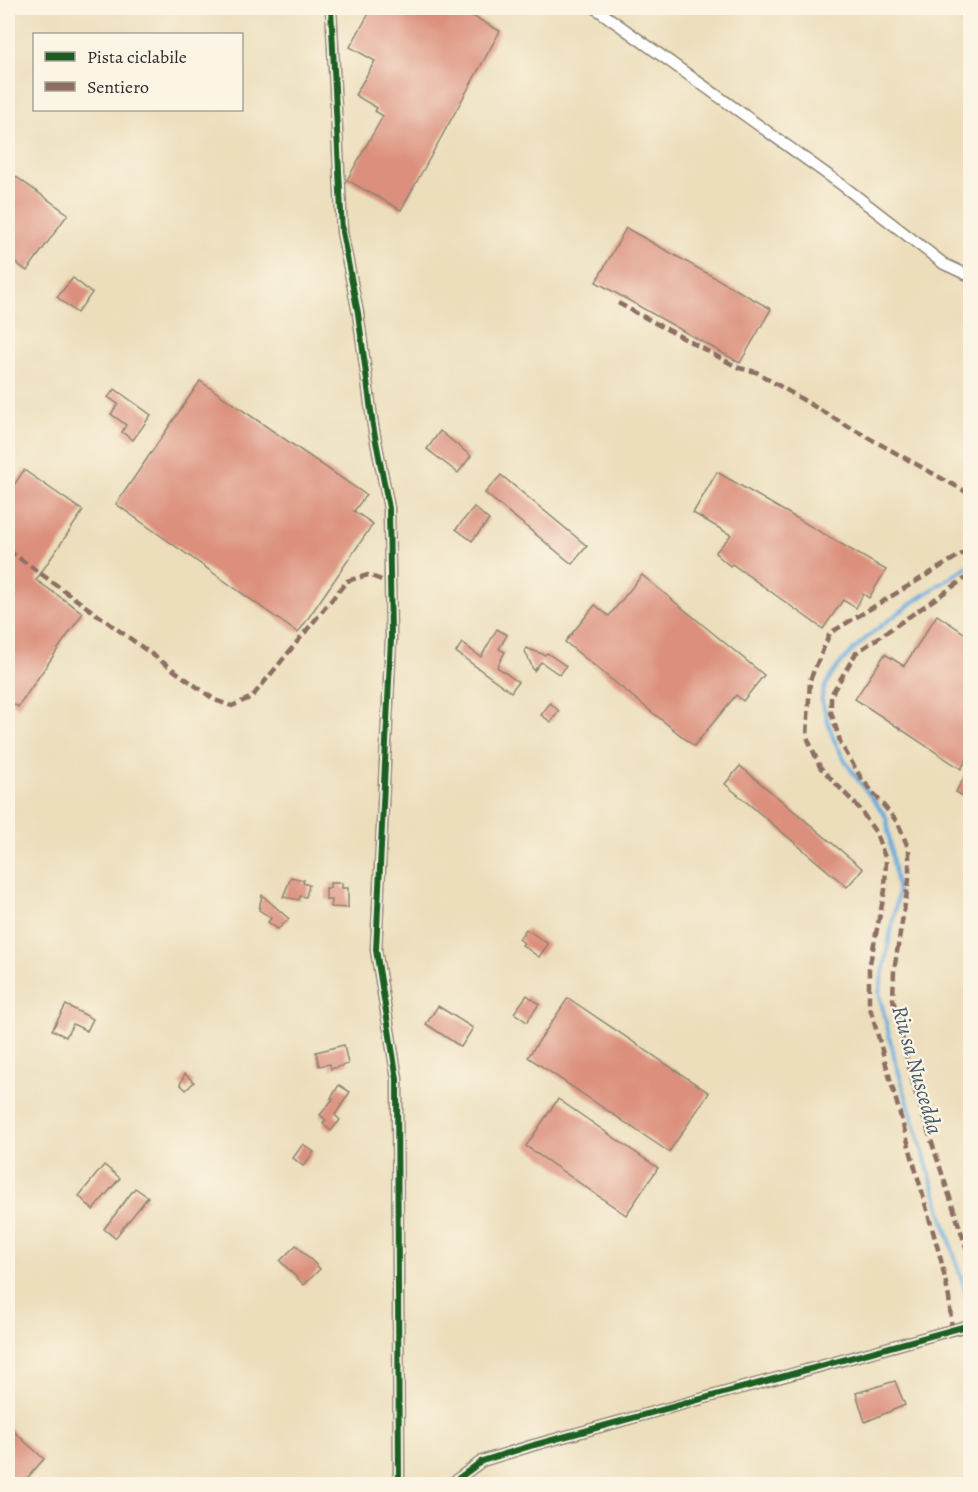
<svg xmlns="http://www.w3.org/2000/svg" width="978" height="1492" font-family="Alegreya,serif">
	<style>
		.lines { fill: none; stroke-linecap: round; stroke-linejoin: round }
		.stream { stroke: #66abdc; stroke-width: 4 }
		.building { fill: #db8f7b }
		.street-casing { stroke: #8c8473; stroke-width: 13 }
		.street { stroke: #fff; stroke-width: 10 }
		.quiet { stroke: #8d6e63; stroke-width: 4.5; stroke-dasharray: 9 4.5; stroke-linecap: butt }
		.cycleway-casing { stroke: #fcf5e5; stroke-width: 10 }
		.cycleway { stroke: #1b5e20; stroke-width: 6 }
		.labels { text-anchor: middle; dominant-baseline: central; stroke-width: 4.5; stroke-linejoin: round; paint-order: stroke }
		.water-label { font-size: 22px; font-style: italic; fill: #405869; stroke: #fcf5e5 }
	</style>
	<rect width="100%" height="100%" fill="#fcf5e5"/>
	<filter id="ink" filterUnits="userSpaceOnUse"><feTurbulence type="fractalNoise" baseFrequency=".0167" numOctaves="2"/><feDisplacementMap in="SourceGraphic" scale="12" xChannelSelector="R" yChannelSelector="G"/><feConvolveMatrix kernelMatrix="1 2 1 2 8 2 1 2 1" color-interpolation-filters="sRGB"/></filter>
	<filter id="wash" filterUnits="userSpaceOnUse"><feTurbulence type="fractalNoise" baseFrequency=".008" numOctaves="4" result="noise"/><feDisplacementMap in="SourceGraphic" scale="24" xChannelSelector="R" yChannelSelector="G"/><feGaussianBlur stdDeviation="1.35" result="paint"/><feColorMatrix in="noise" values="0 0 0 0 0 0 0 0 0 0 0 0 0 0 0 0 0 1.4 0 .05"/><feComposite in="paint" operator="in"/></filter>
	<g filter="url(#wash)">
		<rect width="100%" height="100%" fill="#ecdebb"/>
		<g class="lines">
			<g class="stream">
				<path d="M961,8L970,51"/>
				<path d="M970,565C933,589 829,652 822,697C821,702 825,710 826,715C836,758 861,782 886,817L898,894L879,993L895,1060L970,1307"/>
			</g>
		</g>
		<g id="blocks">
			<g class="building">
				<path d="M372,8H458L500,31L401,210L347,180L383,116L375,111L377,108L355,95L375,61L350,47Z"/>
				<path d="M8,171L68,214L27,271L8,257Z"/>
				<path d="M626,228L771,309L740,363L596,282Z"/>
				<path d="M73,278L92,293L77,313L57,297Z"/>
				<path d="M200,381L366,495L354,511L373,524L298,633L116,504Z"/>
				<path d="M115,389L151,415L133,440L122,432L126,425L111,414L118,404L108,397Z"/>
				<path d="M440,431L471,456L458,473L427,449Z"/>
				<path d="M24,470L83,511L36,580L83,613L18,707L8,700V494Z"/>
				<path d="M717,472L886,570L869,598L863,594L856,608L843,600L823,629L732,564L730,566L715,553L731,535L693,513Z"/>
				<path d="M501,475L587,546L572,564L485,493Z"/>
				<path d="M474,507L489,520L472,541L456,529Z"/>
				<path d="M642,575L764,675L743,701L736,695L694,746L565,642L595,605L609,616Z"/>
				<path d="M937,615L970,637V754L961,769L855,699L885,654L904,666Z"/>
				<path d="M497,629L507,635L499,649L505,652L497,667L518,682L511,692L456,652L462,643L481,657Z"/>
				<path d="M526,648L545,655L547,653L566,666L560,675L541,662L534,671L525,651Z"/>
				<path d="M550,703L559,711L551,722L541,715Z"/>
				<path d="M740,766L863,869L847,887L725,784Z"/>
				<path d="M970,767V800L956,792Z"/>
				<path d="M291,877L304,880L303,883L309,885L306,897L300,896L299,900L283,897Z"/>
				<path d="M330,883H342V888H348V908L331,907L332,900H326V888H330Z"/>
				<path d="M262,895L289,919L278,929L268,922L271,918L259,910Z"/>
				<path d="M526,929L548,944L539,957L522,945L524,943L519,939Z"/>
				<path d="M527,995L539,1004L527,1022L514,1013Z"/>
				<path d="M568,998L709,1093L669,1152L528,1057Z"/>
				<path d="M66,1005L93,1019L87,1031L73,1024L66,1037L52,1030Z"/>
				<path d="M438,1006L473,1028L461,1047L426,1024Z"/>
				<path d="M344,1045L348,1064L331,1069L330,1064L319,1066L316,1052Z"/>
				<path d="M185,1074L194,1082L186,1090L180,1084Z"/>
				<path d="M339,1085L350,1092L335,1115L340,1120L331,1131L323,1124L326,1120L320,1115L333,1099L331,1098Z"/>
				<path d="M558,1099L658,1168L626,1215L526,1146Z"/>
				<path d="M303,1144L314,1152L303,1166L293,1158Z"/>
				<path d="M104,1165L120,1178L93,1210L79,1196Z"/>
				<path d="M135,1188L148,1197L115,1238L104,1229Z"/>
				<path d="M296,1245L320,1269L304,1285L280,1261Z"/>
				<path d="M895,1381L905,1405L865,1422L856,1393Z"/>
				<path d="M8,1426L44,1459L21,1485H8Z"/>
			</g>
		</g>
	</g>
	<g filter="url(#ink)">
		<use href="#blocks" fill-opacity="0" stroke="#8c8473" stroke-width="1.5"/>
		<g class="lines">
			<defs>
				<g id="street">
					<path d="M331,8L342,232L358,313L373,426L389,508L391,639L376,950L397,1079L399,1484"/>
					<path d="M595,8L842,185L944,264L970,276"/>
					<path d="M451,1484L482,1461L534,1445L970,1325"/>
				</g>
			</defs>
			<use href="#street" class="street-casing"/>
			<use href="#street" class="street"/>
			<g class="quiet">
				<path d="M618,303L739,368L756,372L849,427L970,494"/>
				<path d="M8,550L215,700L232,706L252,697L347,581L368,575L390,583"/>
				<path d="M970,575L856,653L831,695V712L841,744L861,778L898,823L909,850V880L894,970L893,999L914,1088L970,1259"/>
				<path d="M952,1330L949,1298L941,1260L869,1004V968L885,890L886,860L876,833L860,809L820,767L807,737L810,680L830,633L970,549"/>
			</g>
			<defs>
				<g id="cycleway">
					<path d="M331,8L342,232L358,313L373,426L389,508L391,639L376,950L397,1079L399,1484"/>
					<path d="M451,1484L482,1461L534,1445L970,1325"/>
				</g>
			</defs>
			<use href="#cycleway" class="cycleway-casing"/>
			<use href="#cycleway" class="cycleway"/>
		</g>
	</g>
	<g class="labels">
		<g class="water-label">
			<text transform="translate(917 1070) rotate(74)">Riu sa Nuscedda</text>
		</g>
	</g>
	<rect width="978" height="1492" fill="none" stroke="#fcf5e5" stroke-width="30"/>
	<rect x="33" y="33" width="210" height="78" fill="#fcf5e5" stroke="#a8a49b" stroke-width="1.5"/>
	<rect x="45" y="52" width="30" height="9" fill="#1b5e20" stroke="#a8a49b" stroke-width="1.5"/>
	<text x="87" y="63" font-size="18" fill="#2b2b2b">Pista ciclabile</text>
	<rect x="45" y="82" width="30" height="9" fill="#8d6e63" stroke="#a8a49b" stroke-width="1.5"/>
	<text x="87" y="93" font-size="18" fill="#2b2b2b">Sentiero</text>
</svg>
